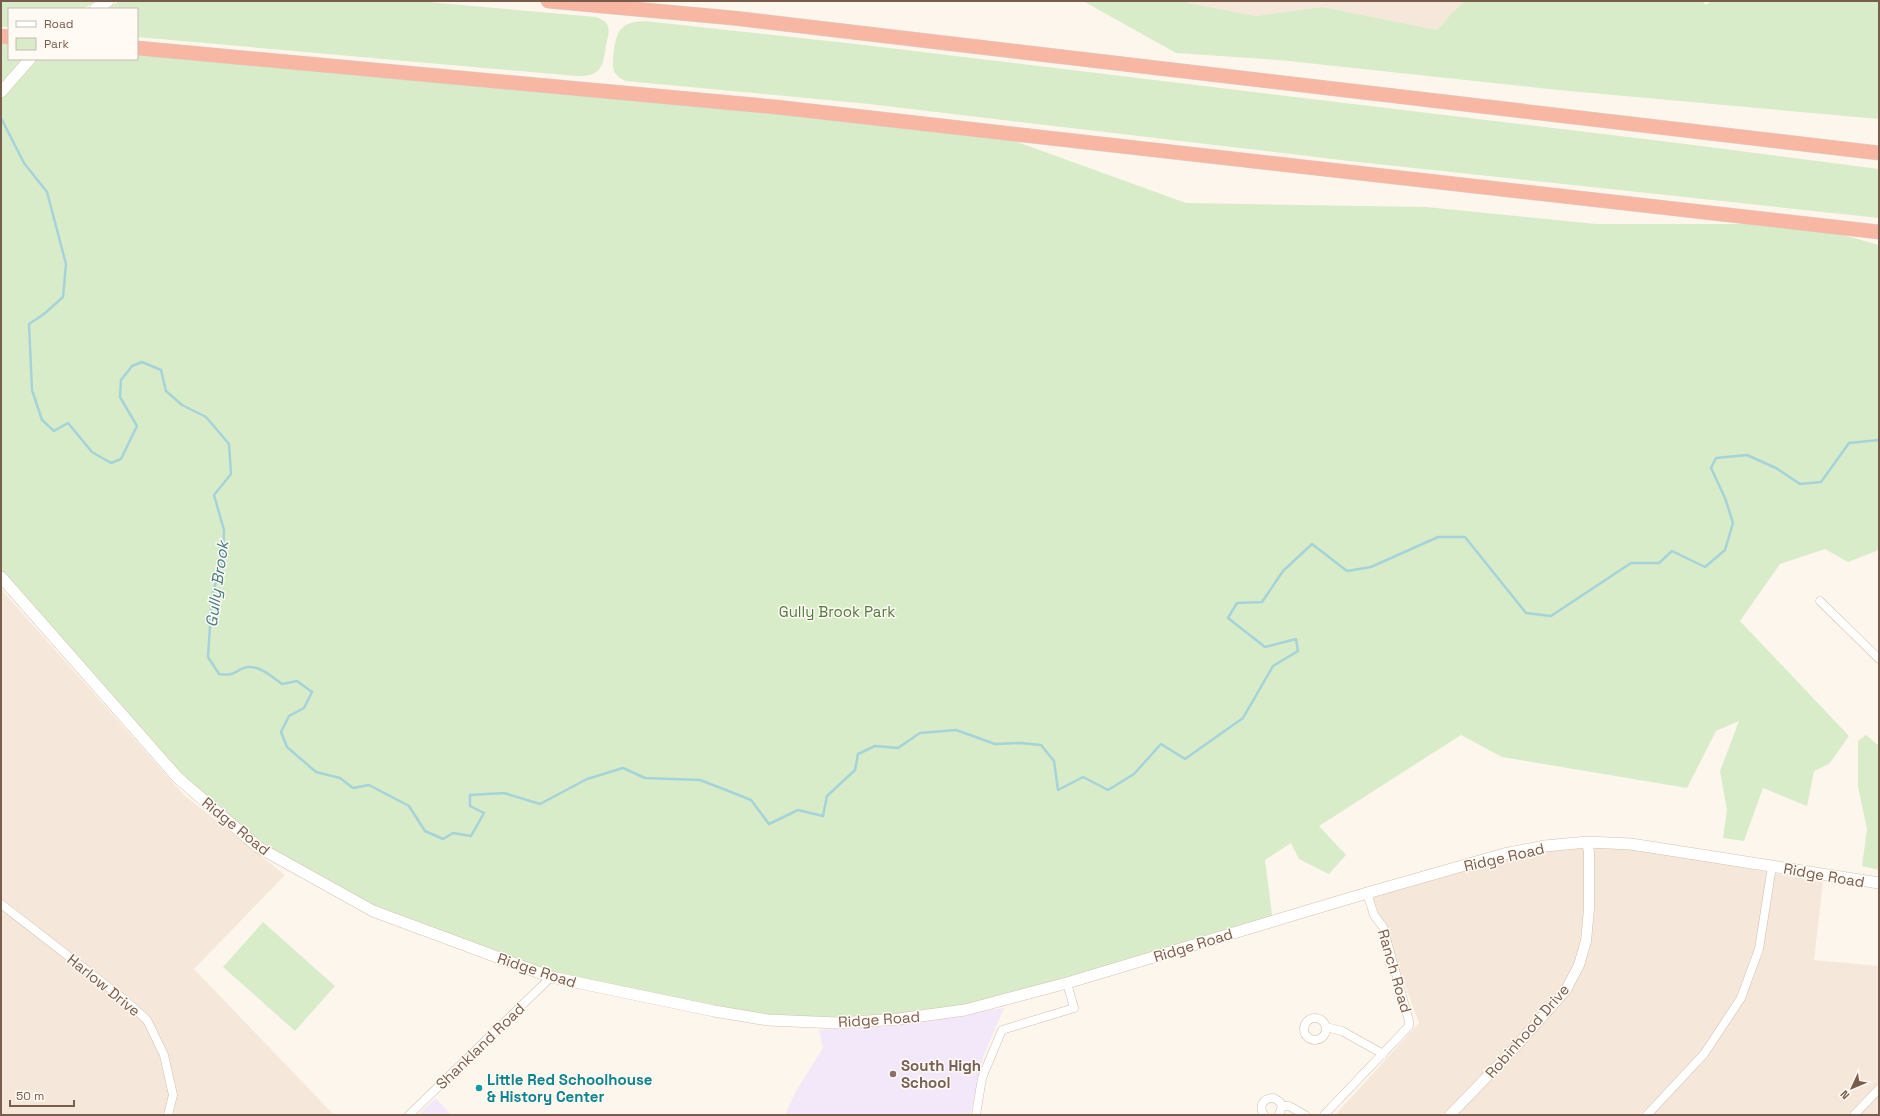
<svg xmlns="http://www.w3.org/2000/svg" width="1880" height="1116" font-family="'Space Grotesk',sans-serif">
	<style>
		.residential { fill: #f5e8da }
		.education { fill: #f3e8fa }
		.green { fill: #d8ecc9 }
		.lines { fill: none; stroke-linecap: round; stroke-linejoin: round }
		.stream { stroke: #a5d3da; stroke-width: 2.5 }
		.minor-casing { stroke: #d1beb0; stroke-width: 9 }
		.tertiary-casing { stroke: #d1beb0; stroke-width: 11 }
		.secondary-casing { stroke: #d6c0b0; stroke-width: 12 }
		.motorway-casing { stroke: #dad1cd; stroke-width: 15 }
		.minor { stroke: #fff; stroke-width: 8 }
		.tertiary { stroke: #fff; stroke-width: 10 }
		.secondary { stroke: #fff; stroke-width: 11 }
		.motorway { stroke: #f7b7a3; stroke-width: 14 }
		.education-dot { fill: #8d6e63; stroke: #fffaf3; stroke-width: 1.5 }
		.culture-dot { fill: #0f9aa8; stroke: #fffaf3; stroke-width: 1.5 }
		.labels { text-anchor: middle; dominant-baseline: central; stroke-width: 3; stroke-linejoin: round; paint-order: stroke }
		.park-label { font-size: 15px; fill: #537a41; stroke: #fffaf3 }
		.street-label { font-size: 15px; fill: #7a5c4d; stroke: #fffaf3 }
		.education-label { font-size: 15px; font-weight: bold; fill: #785e54; stroke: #fffaf3; text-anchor: start }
		.culture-label { font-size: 15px; font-weight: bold; fill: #0d838f; stroke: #fffaf3; text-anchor: start }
		.water-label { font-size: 16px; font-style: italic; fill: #437c86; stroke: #fffaf3 }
	</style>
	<rect width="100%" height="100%" fill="#fdf6ec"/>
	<g class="residential">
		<path d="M1184,1H1465L1453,12L1437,30L1323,7L1256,16L1188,3Z"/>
		<path d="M1,589L184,795L285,875L194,969L334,1115H1Z"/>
		<path d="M1581,847L1639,849L1823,882L1814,960L1879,966V1115H1335L1419,1023L1372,896L1540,850Z"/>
	</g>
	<g class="education">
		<path d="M1004,1008L984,1055L970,1115H785L795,1093L823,1048L819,1030L889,1026Z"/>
		<path d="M436,1098L451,1115H418Z"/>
	</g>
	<g class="green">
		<path d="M1,1H96L83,9H9V27H1Z"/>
		<path d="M119,1H417L596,17C601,19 606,21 608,26C610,32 607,40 606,45C603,67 601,77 576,76L137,37V9H107Z"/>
		<path d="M1083,1H1184L1188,3L1256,16L1323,7L1437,30L1453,12L1465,1H1704L1705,5L1712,1H1876L1879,3V119L1558,90L1279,60L1176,53Z"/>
		<path d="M644,21L847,43L1678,143L1879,169V218L1349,161L869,104L626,81C621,79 616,76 614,71C611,64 615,34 621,29C627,22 635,22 644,21Z"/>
		<path d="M1,37H9V59H137V48L984,130L1186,203L1426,207L1596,224H1804L1879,245V550L1848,562L1825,549L1780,564L1740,621L1849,736L1829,764L1814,771L1807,806L1763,788L1744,841L1723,838L1727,810L1720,771L1739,721L1716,731L1687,788L1502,757L1461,735L1319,826L1346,855L1329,874L1299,859L1291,843L1265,860L1273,922L940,1014L768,1020L551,977L373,911L258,847L179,779L1,577Z"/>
		<path d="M1866,735L1879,746V870L1862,866L1867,829L1858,787V741Z"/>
		<path d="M263,922L335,986L295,1031L223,967Z"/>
	</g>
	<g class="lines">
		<path class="stream" d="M1,118L24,163L47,192L66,264L63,297L44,314L29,324L32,390L42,420L54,431L68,423L92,452L111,463L121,459L137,426L120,397L121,380L132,366L142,362L161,370L166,391L182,405L206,417L229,444L231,474L214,495L224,530L223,559L212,595L208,657L219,674C238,677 236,668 248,667C261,666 272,677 282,684L297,681L312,692L304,708L289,716L281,732L287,747L316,772L340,778L353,788L369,785L409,806L425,831L443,839L453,833L471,836L484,813L470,806V795L504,793L540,804L587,779L623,768L645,778L700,780L726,790L751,800L769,824L798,810L823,816L827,796L855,770L858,754L875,746L898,748L920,733L956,730L995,744L1021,743L1041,745L1054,761L1058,790L1083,777L1108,790L1134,774L1161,744L1185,759L1243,718L1273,666L1298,651L1296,639L1265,647L1228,618L1237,603L1262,602L1283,571L1312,544L1347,571L1371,567L1438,537H1465L1526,613L1551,616L1631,563H1659L1672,551L1705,567L1725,550L1733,523L1725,498L1711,468L1716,458L1747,455L1776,468L1800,484L1821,482L1849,443L1879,440"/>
		<defs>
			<g id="minor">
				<path d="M1820,601L1879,659"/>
				<path d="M1,904L125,1000L147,1020L164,1055L173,1095L168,1115"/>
				<circle cx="1315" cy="1029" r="11"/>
				<path d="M1326,1027L1342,1031L1383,1054"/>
				<path d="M1282,1106H1289L1305,1115"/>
				<path d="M409,1115L551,977"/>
				<path d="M976,1115L982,1078L1002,1030L1074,1008L1067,983"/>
				<path d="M1264,1115C1258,1106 1263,1098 1274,1098L1280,1102L1282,1106L1279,1115"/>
				<path d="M1324,1115L1409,1026V1021L1383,927L1374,915L1367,893"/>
				<path d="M1647,1115L1704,1054L1741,998L1759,949L1772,866"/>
				<path d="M1854,1115L1879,1089"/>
			</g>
			<path id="tertiary" d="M1450,1115L1510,1053L1566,990L1579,965L1586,941L1589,909V852L1587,842"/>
			<g id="secondary">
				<path d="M95,9L108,1"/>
				<path d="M1,92L30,59"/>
				<path d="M1,577L178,778L258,847L373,911L551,977L714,1011L768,1020L837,1023L899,1019L965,1010L1067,983L1367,893L1504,854L1545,846L1587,842L1631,844L1879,883"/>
			</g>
			<g id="motorway">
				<path d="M548,1L733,18L1879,153"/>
				<path d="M1,36L9,37"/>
				<path d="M137,48L776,107L1879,232"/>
			</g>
		</defs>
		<use href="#minor" class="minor-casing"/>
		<use href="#tertiary" class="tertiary-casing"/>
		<use href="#secondary" class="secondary-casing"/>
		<use href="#motorway" class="motorway-casing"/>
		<use href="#minor" class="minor"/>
		<use href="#tertiary" class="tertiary"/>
		<use href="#secondary" class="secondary"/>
		<use href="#motorway" class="motorway"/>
	</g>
	<circle class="education-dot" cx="893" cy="1074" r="4"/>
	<circle class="culture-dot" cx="479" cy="1088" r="4"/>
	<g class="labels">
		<g class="park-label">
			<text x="837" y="611">Gully Brook Park</text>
		</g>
		<g class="street-label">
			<text transform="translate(236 826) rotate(39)">Ridge Road</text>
			<text transform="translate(1504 857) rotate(-13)">Ridge Road</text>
			<text transform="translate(1824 875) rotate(10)">Ridge Road</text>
			<text transform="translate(1193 945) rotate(-17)">Ridge Road</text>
			<text transform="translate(537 970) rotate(18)">Ridge Road</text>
			<text transform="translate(1395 971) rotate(74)">Ranch Road</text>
			<text transform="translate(104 985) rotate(39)">Harlow Drive</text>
			<text transform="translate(879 1019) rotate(-4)">Ridge Road</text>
			<text transform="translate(1527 1031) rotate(-49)">Robinhood Drive</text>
			<text transform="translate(480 1046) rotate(-44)">Shankland Road</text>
		</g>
		<g class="education-label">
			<text x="901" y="1065">South High<tspan x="901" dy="17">School</tspan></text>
		</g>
		<g class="culture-label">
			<text x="487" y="1079">Little Red Schoolhouse<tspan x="487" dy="17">&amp; History Center</tspan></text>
		</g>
		<g class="water-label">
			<text transform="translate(217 584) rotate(-82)">Gully Brook</text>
		</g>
	</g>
	<rect width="1880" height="1116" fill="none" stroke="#7a5c4d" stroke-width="4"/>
	<rect x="8" y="8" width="130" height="52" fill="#fffaf3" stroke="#cabbb1"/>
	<rect x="16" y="21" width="20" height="6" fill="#ffffff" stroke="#cabbb1"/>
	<text x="44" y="28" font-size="12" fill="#7a5c4d">Road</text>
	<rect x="16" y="38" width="20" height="12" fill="#d8ecc9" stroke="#cabbb1"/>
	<text x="44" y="48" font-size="12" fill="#7a5c4d">Park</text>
	<g transform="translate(1852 1088) rotate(226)" stroke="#fffaf3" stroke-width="3" paint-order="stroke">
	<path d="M0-3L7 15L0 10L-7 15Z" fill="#7a5c4d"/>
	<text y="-6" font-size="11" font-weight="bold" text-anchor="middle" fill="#7a5c4d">N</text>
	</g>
	<path d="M10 1100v6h64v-6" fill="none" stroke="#7a5c4d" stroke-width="2"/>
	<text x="16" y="1100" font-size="12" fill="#7a5c4d" stroke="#fffaf3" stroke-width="3" paint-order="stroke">50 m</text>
</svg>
